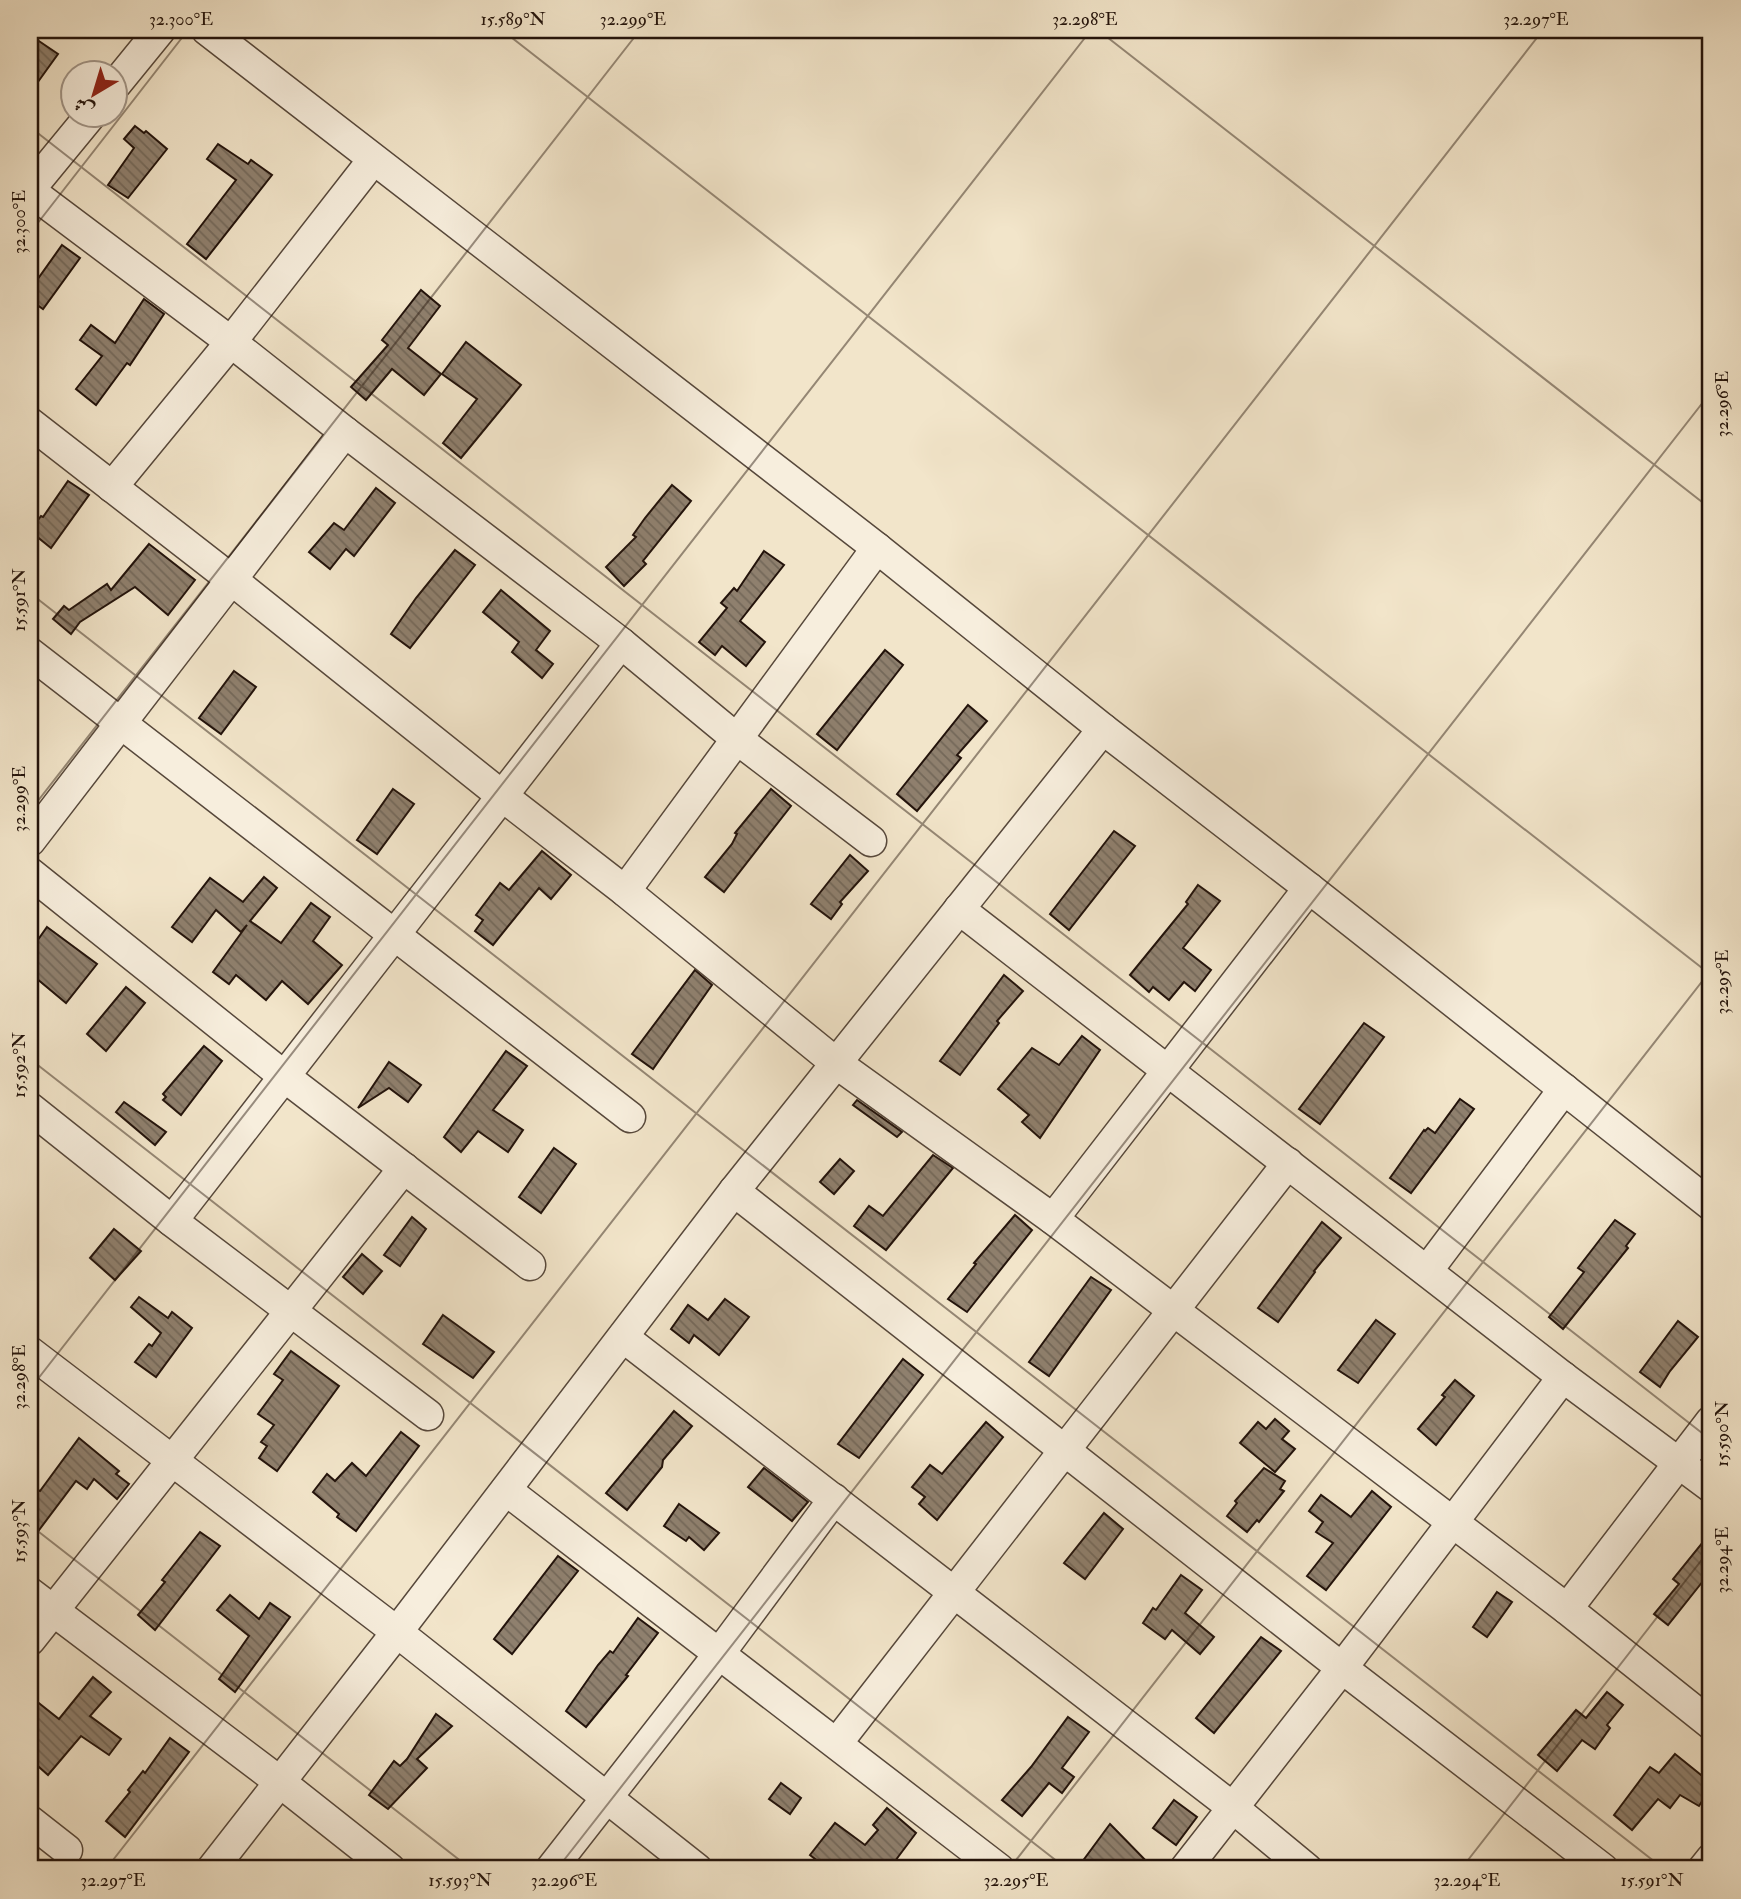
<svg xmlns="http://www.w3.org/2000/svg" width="1741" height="1899" font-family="'IM FELL Double Pica',Amiri,serif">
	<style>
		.building { fill: url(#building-back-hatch); stroke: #23130b; stroke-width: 2 }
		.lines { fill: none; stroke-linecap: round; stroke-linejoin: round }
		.minor-casing { stroke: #57483b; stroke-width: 33 }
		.minor { stroke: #f7eedd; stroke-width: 30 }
		.ticks { fill: none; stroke: #23130b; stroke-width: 2; stroke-opacity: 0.45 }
		.neatline { fill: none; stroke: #23130b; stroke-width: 2.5 }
		.ticks-label { font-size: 18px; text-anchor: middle; fill: #23130b }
	</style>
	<defs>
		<pattern id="building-back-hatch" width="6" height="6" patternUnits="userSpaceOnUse" patternTransform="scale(1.75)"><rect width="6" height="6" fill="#8f806e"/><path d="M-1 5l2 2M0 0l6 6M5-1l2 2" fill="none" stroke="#746859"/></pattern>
	</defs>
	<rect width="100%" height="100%" fill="#f2e5ca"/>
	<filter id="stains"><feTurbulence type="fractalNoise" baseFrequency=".00286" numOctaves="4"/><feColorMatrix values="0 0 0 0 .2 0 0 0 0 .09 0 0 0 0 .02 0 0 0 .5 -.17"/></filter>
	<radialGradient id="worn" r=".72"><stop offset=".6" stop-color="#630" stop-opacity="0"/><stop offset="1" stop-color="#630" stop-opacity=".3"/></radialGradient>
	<g class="building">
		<path d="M30,35L58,54L30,93Z"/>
		<path d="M135,126L144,133L146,131L167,149L128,198L108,185L134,148L124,139Z"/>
		<path d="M218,144L248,164L251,160L272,175L206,259L187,244L236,180L207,159Z"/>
		<path d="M62,245L80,258L43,309L30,300V275L37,280Z"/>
		<path d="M421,290L440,306L408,348L441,374L424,395L392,369L366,400L351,387L388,345L382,340Z"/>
		<path d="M144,299L164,314L130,365L127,363L96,405L76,389L102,356L80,340L91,325L115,343Z"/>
		<path d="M466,342L521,385L461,458L443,443L477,399L442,374Z"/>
		<path d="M68,481L89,495L51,548L30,531L41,516L43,517Z"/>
		<path d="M672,485L691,501L643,561L646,564L624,586L606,567L636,537L633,535L645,518Z"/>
		<path d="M376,488L395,503L354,556L346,549L330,569L309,552L334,523L344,530Z"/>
		<path d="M149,544L195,580L168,615L135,587L80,622L71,634L53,619L64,606L69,610L107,584L111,590Z"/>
		<path d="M455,550L475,565L410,648L391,634L416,598Z"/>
		<path d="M764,551L784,565L740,621L765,642L746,666L722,646L715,655L699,642L727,608L721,603L734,588L737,591Z"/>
		<path d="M501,590L550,631L536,650L553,664L542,678L512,652L519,642L483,612Z"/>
		<path d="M885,650L903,665L837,750L817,734Z"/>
		<path d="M234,671L256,687L221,734L199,718Z"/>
		<path d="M968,705L987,721L957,755L961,758L917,811L897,794Z"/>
		<path d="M393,789L414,804L377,854L357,840Z"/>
		<path d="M771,789L791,806L724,892L705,877L732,844L737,834L735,833Z"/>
		<path d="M1114,831L1135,846L1069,930L1050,914Z"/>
		<path d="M542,851L571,875L551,899L539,888L493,945L475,931L483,920L476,915L500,883L509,890Z"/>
		<path d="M850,855L868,871L840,902L842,904L831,919L811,904Z"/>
		<path d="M264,877L277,888L250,921L281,943L311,903L330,917L313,941L342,965L308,1004L282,981L266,1000L236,975L229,984L213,972L247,925L241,932L216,910L192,942L172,927L210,878L243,902Z"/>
		<path d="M1198,885L1220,901L1183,948L1211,970L1195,991L1184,982L1169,1000L1153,987L1149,992L1130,975L1188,904L1186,902Z"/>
		<path d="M47,927L97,964L66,1003L30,973V951Z"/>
		<path d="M695,970L712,985L653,1069L632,1054Z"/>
		<path d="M1004,975L1023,991L997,1021L999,1023L960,1075L940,1061Z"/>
		<path d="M126,987L145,1003L106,1051L87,1034Z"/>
		<path d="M1364,1023L1384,1037L1320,1124L1299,1109Z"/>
		<path d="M1082,1036L1100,1050L1040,1138L1022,1122L1029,1115L998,1089L1032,1048L1059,1065Z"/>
		<path d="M204,1046L222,1061L181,1115L163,1100L166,1097L163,1094Z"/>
		<path d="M506,1051L527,1066L493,1110L523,1130L508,1152L478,1131L461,1152L444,1137Z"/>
		<path d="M389,1062L421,1085L408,1102L389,1088L358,1108Z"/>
		<path d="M1460,1099L1474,1109L1411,1193L1390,1178L1424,1130L1425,1131L1428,1128L1435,1133Z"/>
		<path d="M857,1100L902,1132L897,1137L853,1105Z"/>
		<path d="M124,1102L166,1132L155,1145L116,1112Z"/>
		<path d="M554,1148L576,1164L541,1213L519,1197Z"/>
		<path d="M933,1155L953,1168L886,1250L854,1226L869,1206L883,1216Z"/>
		<path d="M840,1159L854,1171L834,1194L820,1182Z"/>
		<path d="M1015,1215L1032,1230L967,1312L948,1299L976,1264L974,1263Z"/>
		<path d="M412,1217L426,1229L400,1266L384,1255Z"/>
		<path d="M1615,1220L1635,1234L1626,1246L1628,1248L1563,1329L1549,1317L1584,1272L1578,1268Z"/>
		<path d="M1322,1222L1341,1238L1314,1271L1315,1272L1278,1322L1258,1308Z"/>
		<path d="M114,1229L141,1251L115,1280L90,1258Z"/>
		<path d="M362,1254L382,1271L363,1294L343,1277Z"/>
		<path d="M1091,1277L1111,1290L1049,1376L1029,1362Z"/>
		<path d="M139,1297L168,1318L172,1312L192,1328L156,1377L135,1362L149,1344L152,1346L161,1333L131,1307Z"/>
		<path d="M725,1299L749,1317L719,1355L694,1335L689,1343L671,1329L688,1305L708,1320Z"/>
		<path d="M443,1315L494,1352L473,1378L423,1344Z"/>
		<path d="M1376,1320L1395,1334L1358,1383L1338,1370Z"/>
		<path d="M1678,1321L1698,1337L1670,1371L1660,1387L1640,1372Z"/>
		<path d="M291,1351L339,1386L277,1471L259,1458L267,1446L261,1442L274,1425L258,1414L283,1380L274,1374Z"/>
		<path d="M903,1359L923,1375L859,1458L838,1444Z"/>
		<path d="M1455,1380L1474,1396L1436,1445L1418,1429L1445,1397L1442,1395Z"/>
		<path d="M674,1411L692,1426L663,1460L662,1467L627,1510L606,1493Z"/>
		<path d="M1275,1419L1289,1431L1282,1439L1295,1449L1275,1472L1240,1443L1258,1422L1266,1429Z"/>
		<path d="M986,1422L1003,1437L937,1520L919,1504L925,1497L912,1487L930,1465L942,1474Z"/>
		<path d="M401,1432L419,1446L356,1531L337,1517L339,1514L313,1492L327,1474L335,1481L352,1463L366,1476Z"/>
		<path d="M79,1438L119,1471L116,1474L129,1484L117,1499L94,1479L87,1489L76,1481L30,1542V1500L38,1490L40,1491Z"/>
		<path d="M764,1468L808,1502L792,1521L748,1487Z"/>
		<path d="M1264,1468L1285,1481L1280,1489L1284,1491L1259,1522L1257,1520L1247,1532L1227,1516L1237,1503L1235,1501Z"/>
		<path d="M1372,1491L1391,1507L1326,1590L1307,1576L1333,1543L1316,1532L1323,1522L1309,1511L1321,1495L1351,1517Z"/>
		<path d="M679,1504L719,1533L704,1550L689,1537L686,1541L664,1526Z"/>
		<path d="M1104,1513L1123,1529L1085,1579L1064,1563Z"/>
		<path d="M200,1532L220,1546L155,1630L138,1615L165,1582L162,1580Z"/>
		<path d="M1711,1532V1571L1668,1625L1654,1614L1679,1584L1673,1579Z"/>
		<path d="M558,1556L578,1571L512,1654L494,1639Z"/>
		<path d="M1181,1575L1202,1590L1185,1613L1214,1637L1200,1654L1172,1630L1165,1639L1143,1623L1153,1608L1156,1610Z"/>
		<path d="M1497,1592L1512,1602L1487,1637L1473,1627Z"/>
		<path d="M230,1595L259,1619L270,1603L290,1617L235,1692L219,1679L249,1636L217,1610Z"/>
		<path d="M638,1618L658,1633L626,1675L628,1676L586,1727L566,1711L598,1665L610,1651L613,1653Z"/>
		<path d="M1261,1637L1281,1651L1214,1733L1196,1718Z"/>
		<path d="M93,1677L111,1692L90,1716L121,1739L109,1755L81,1736L48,1775L30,1759V1696L59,1719Z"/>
		<path d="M1607,1692L1623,1705L1607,1725L1610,1728L1595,1749L1582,1740L1557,1771L1538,1755L1576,1710L1586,1718Z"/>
		<path d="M436,1714L452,1726L417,1759L427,1768L388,1809L369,1795L394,1761L400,1766L407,1759Z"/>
		<path d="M1068,1717L1089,1732L1062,1768L1074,1777L1062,1793L1049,1783L1022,1816L1002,1800L1031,1767Z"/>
		<path d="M170,1738L189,1752L125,1837L106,1821L130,1792L128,1790L143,1771L145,1773Z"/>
		<path d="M1675,1754L1711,1783V1787L1699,1806L1680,1795L1670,1808L1658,1799L1632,1830L1614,1815L1650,1767L1659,1773Z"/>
		<path d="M781,1783L801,1798L790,1814L769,1799Z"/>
		<path d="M1174,1800L1197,1817L1176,1845L1153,1828Z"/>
		<path d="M887,1808L916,1833L889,1869H828L810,1855L835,1823L865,1845L878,1830L873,1825Z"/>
		<path d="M1110,1824L1154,1869H1092L1082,1862Z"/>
	</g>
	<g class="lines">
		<defs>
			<g id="minor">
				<path d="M207,30L877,548L1103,729L1309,888L1711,1205"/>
				<path d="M116,84L160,30"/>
				<path d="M30,189L90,116"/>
				<path d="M30,191L231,342L345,432L621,643L737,739L871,841"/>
				<path d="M30,423L232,580L501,795L625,891L836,1063L1053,1219L1173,1310L1567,1609L1711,1724"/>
				<path d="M112,487L231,342L373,160"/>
				<path d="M30,653L630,1117"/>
				<path d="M30,841L345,432"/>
				<path d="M30,873L285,1077L530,1265"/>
				<path d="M625,891L877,548"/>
				<path d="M959,909L1563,1377L1711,1487"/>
				<path d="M30,1108L172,1221L428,1415"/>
				<path d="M734,1191L1342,1668L1603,1869"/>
				<path d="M1053,1219L1309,888"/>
				<path d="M172,1221C323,1029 470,835 621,643"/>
				<path d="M1427,1271L1564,1089"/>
				<path d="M623,1337L1232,1807L1307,1869"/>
				<path d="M30,1352L397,1632L697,1869"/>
				<path d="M506,1490L999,1869"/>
				<path d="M30,1593L280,1782L390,1869"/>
				<path d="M1567,1609L1711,1421"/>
				<path d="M30,1640L404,1168"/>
				<path d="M837,1743L1288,1163"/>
				<path d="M30,1821L67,1850"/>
				<path d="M212,1869L397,1632L734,1191L1103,729"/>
				<path d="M551,1869L719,1654L834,1499"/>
				<path d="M1185,1869L1342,1668L1563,1377"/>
				<path d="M1703,1869L1711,1859"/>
			</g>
		</defs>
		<use href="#minor" class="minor-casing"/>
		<use href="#minor" class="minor"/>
	</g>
	<path class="ticks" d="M502,30L1711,975M1098,30L1711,509M1695,30L1711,43M30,127L1711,1440M30,233L188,30M30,593L1664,1869M30,811L640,30M30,1059L1067,1869M30,1389L1091,30M30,1525L471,1869M106,1869L1543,30M557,1869L1711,392M1009,1869L1711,970M1461,1869L1711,1548"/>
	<rect width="1741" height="1899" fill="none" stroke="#f2e5ca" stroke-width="77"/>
	<g transform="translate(94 94) rotate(218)"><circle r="33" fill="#f7eedd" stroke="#a29689" stroke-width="2"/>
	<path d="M0-5L12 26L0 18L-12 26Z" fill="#8f2418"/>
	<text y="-10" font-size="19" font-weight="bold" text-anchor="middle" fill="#23130b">ش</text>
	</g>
	<rect x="38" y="38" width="1664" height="1822" class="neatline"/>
	<g class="ticks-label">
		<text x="181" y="25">32.300°E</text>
		<text x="513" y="25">15.589°N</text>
		<text x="633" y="25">32.299°E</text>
		<text x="1085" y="25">32.298°E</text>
		<text x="1536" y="25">32.297°E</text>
		<text transform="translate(19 222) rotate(-90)" y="6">32.300°E</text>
		<text transform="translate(1722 404) rotate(-90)" y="6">32.296°E</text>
		<text transform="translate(19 600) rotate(-90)" y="6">15.591°N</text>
		<text transform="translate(19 799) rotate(-90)" y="6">32.299°E</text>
		<text transform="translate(1722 982) rotate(-90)" y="6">32.295°E</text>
		<text transform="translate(19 1065) rotate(-90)" y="6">15.592°N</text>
		<text transform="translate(19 1377) rotate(-90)" y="6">32.298°E</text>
		<text transform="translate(1722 1434) rotate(-90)" y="6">15.590°N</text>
		<text transform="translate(19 1531) rotate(-90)" y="6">15.593°N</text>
		<text transform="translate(1722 1560) rotate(-90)" y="6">32.294°E</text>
		<text x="113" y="1886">32.297°E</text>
		<text x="460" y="1886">15.593°N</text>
		<text x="564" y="1886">32.296°E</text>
		<text x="1016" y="1886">32.295°E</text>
		<text x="1467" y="1886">32.294°E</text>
		<text x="1652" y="1886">15.591°N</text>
	</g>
	<rect width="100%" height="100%" filter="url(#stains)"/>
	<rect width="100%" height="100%" fill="url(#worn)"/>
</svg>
